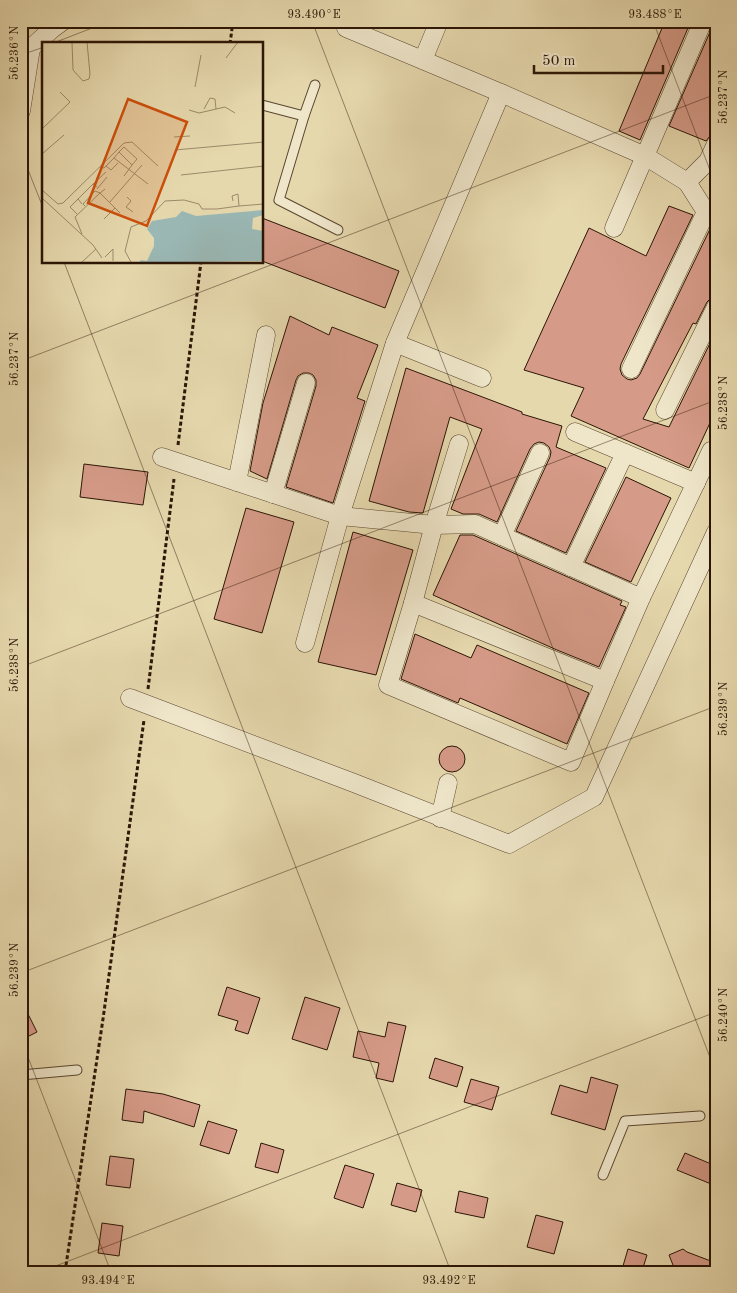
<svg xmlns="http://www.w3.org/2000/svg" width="737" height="1293" font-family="'Old Standard TT',serif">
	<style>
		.building { fill: #d69b88; stroke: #2c1506 }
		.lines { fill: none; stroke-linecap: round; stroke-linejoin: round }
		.lane-casing { stroke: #5a4630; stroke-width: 11 }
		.street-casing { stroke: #5a4630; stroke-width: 19 }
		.path { stroke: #2c1506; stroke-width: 3; stroke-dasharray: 4 2.5; stroke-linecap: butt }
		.lane { stroke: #efe6ca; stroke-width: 9 }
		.street { stroke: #efe6ca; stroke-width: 18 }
		.ticks { fill: none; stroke: #2c1506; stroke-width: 1; stroke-opacity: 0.45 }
		.inset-road { fill: none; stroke: #9c8a6a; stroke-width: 1 }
		.view { fill: #cc4f0b; fill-opacity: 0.15; stroke: #cc4f0b; stroke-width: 2.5 }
		.inset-edge { fill: none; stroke: #2c1506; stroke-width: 2.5 }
		.neatline { fill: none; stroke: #2c1506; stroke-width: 2 }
		.ticks-label { font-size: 12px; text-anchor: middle; fill: #2c1506 }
	</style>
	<rect width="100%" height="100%" fill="#e6d8ad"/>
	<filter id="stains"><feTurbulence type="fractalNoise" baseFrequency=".004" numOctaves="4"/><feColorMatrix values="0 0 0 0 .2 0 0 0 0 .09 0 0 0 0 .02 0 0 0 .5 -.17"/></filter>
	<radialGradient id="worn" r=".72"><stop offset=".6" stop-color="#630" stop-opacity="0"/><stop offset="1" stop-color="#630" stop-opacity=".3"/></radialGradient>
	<g class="building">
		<path d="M665,21H691L640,140L619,131Z"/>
		<path d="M713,21H716V133L710,136L706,141L669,126L713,25Z"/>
		<path d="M669,206L693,215L621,364L620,369L622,375L627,379L631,380L637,378L640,374L710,229L716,231V296L711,298L707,302L696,324L693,323L643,419L669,427L716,331V410L689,468L571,416L584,388L524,370L589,228L646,256Z"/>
		<path d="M262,218L399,271L385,308L262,261Z"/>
		<path d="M290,316L329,335L332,327L378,345L357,398L365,401L333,503L286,487L316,386V380L313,375L309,373H303L298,376L296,380L267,479L250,471L263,403Z"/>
		<path d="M406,368L522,412V414L562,426L556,447L606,468L566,553L516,531L550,457L551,452L549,447L544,443L539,442L534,444L530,449L497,522L479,514H463L451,509L482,429L450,417L423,513L409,512L369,501Z"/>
		<path d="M84,464L148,472L143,505L80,497Z"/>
		<path d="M626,477L671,498L631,582L585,562Z"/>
		<path d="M246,508L294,522L262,633L214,619Z"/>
		<path d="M353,532L413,550L376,675L318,662Z"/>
		<path d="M460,535H473L622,601L620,605L626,607L599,667L557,650L433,595Z"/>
		<path d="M415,634L471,658L477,645L589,693L567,744L460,698L458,703L401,679Z"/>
		<circle cx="452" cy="759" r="13"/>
		<path d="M227,987L260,998L248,1034L235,1030L238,1021L218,1015Z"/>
		<path d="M305,997L340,1008L327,1050L292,1039Z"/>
		<path d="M21,1000L37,1032L21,1040Z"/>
		<path d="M388,1022L406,1026L393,1082L376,1078L379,1063L353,1057L358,1031L385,1037Z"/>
		<path d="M435,1058L463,1067L457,1087L429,1078Z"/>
		<path d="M591,1077L618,1085L605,1130L551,1114L560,1085L587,1093Z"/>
		<path d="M471,1079L499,1087L492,1110L464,1102Z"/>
		<path d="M126,1089L163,1094L200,1105L194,1127L144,1111L143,1123L122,1120Z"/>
		<path d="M208,1121L237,1130L229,1154L200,1145Z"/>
		<path d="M261,1143L284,1150L278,1173L255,1167Z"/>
		<path d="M685,1153L716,1166V1186L677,1170Z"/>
		<path d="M110,1156L134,1159L130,1188L106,1185Z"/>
		<path d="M345,1165L374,1174L363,1208L334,1198Z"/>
		<path d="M397,1183L422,1190L416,1212L391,1205Z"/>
		<path d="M459,1191L488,1198L484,1218L455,1212Z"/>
		<path d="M536,1215L563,1222L554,1254L527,1247Z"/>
		<path d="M102,1223L123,1226L119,1256L98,1253Z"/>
		<path d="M628,1249L647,1255L642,1271L623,1266Z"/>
		<path d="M683,1249L687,1252L716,1263V1272H671L673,1265L669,1255Z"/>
	</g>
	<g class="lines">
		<defs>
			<g id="lane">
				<path d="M262,105L304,116L279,200L338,230"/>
				<path d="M304,116L315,85"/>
				<path d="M21,1075L77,1070"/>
				<path d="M603,1175L625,1121L700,1116"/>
			</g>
			<g id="street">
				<path d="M346,28L501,93L645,156L703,21"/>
				<path d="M423,60L439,21"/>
				<path d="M21,111L31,48L52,29L63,21"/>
				<path d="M614,228L645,156L687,182L708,161L716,144"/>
				<path d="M395,343L482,378"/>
				<path d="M631,369L706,212L687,182"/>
				<path d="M665,410L716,307"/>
				<path d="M575,432L625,453"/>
				<path d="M459,444L434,525L413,603L605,681L641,598"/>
				<path d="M162,457L340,516L434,525L475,524L641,598L711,451H716"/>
				<path d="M237,482L266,335"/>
				<path d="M273,494L306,383"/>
				<path d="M502,536L540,453"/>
				<path d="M571,567L625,453L696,483"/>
				<path d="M413,603L388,685L571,762L605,681"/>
				<path d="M305,643L340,516L395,343L501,93"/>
				<path d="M130,698L354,783L509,844L594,797L716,532"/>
				<path d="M440,818L448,783"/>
			</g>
		</defs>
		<use href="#lane" class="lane-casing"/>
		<use href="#street" class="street-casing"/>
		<g class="path">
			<path d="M230,44L233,21"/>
			<path d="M178,445L201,262"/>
			<path d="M148,689L174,479"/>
			<path d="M65,1272L103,1019L144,720"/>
		</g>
		<use href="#lane" class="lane"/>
		<use href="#street" class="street"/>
	</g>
	<path class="ticks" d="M312,21L716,1073M653,21L716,186M51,44L110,21M21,55L44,47M21,152L44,210M64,262L451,1272M21,361L716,94M21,667L716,400M21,973L716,706M21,1039L111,1272M40,1272L716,1012"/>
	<g transform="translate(42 42)">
		<rect width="221" height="221" fill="#e6d8ad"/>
		<path d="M221,168V173L211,176L210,187L221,189L220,219L99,221L98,218L105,219L112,204V196L105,187L110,179L134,175L140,169L154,174Z" fill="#9ab8b5"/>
		<path class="inset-road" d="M30,0L31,28L41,39L47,37L48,32L45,0M184,16L196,0M153,45L159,13M162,67L168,56L173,57L174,67M147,68L157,71L183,65L193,71M0,87L28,60L18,50M132,95L148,94M133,108L222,100M77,110L82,105L95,117L90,123M0,112L22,93M72,116L77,110L90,123L82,134M64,124L69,128L76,121M58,125L62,126L72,116L106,142M139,133L222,124M55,145L51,142L64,130M55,147L65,135M0,148L16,162L21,161L82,101L90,100L116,124M85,155L89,159L84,165L91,170M0,156L51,203L60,216M36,157L51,142M67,161L100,123M43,164L41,162L53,149L58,151L63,147M197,164L222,162M35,172L28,165L36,157L40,162M62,177L73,166M40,192L33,175L58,151L78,171M63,215L71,207V219M40,220L54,207M90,222L83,209L89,185L104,179L123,159L142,158L157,162L160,167H175L197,164L196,152L190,154L191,159"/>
		<path class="view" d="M86,57L145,80L105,184L46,161Z"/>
		<rect width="221" height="221" class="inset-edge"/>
	</g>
	<rect width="737" height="1293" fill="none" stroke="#e6d8ad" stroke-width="55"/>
	<path d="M534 65v8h129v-8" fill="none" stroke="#2c1506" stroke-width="2.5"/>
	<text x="542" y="65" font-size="15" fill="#2c1506" stroke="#efe6ca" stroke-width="4" paint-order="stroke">50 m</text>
	<rect x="28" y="28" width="682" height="1238" class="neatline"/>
	<g class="ticks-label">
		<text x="314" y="18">93.490°E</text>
		<text x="655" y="18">93.488°E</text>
		<text transform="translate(14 53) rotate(-90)" y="4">56.236°N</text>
		<text transform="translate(723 97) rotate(-90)" y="4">56.237°N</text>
		<text transform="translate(14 359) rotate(-90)" y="4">56.237°N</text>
		<text transform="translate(723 403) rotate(-90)" y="4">56.238°N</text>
		<text transform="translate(14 665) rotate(-90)" y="4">56.238°N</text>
		<text transform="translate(723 709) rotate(-90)" y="4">56.239°N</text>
		<text transform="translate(14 970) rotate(-90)" y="4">56.239°N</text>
		<text transform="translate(723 1015) rotate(-90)" y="4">56.240°N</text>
		<text x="108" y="1284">93.494°E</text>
		<text x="449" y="1284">93.492°E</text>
	</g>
	<rect width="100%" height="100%" filter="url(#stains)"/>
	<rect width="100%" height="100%" fill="url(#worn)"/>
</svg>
